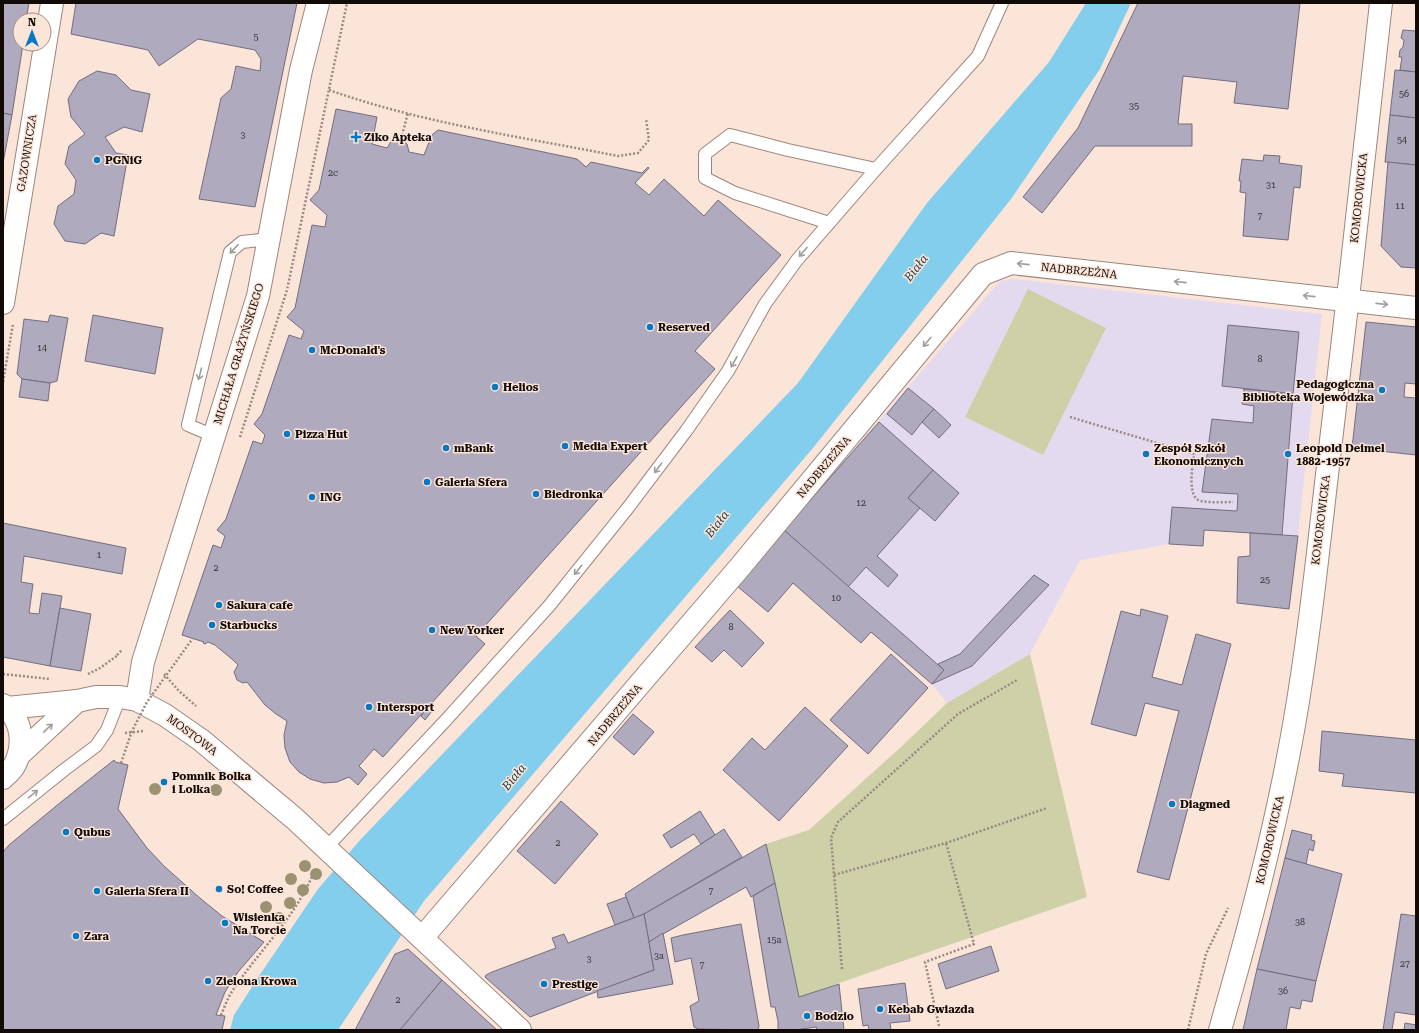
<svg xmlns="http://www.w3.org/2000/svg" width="1419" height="1033" font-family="'Roboto Serif',serif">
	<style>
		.education { fill: #e4daef }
		.green { fill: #ced0a8 }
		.water { fill: #83cded }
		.building { fill: #b0aabf; stroke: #736d80 }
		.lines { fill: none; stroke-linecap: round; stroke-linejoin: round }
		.lane-casing { stroke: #9d877d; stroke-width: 14 }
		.street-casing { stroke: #9d877d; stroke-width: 24 }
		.secondary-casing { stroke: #9d877d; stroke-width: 24 }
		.path { stroke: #998980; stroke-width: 2.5; stroke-dasharray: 2 2; stroke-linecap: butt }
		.lane { stroke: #fff; stroke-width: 12 }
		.street { stroke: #fff; stroke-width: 22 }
		.secondary { stroke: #fff; stroke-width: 22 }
		.path-bridge { stroke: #998980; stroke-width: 2.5; stroke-dasharray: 2 2; stroke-linecap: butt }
		.tree { fill: #9b9271 }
		.oneway { stroke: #a09d9b }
		.poi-dot { fill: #0677c1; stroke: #fbe4d8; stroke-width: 1.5 }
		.labels { text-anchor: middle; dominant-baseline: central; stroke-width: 3; stroke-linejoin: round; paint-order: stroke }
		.number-label { font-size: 9px; fill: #393234 }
		.poi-label { font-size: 11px; font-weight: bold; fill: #110a06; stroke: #fbe4d8; text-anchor: start }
		.street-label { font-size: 11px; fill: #110a06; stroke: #fbe4d8 }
		.water-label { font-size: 12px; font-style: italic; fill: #183a48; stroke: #fbe4d8 }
	</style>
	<rect width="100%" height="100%" fill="#fbe4d8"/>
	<path class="education" d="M1013,279L1322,314L1298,536L1205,530L1203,546L1169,544L1080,560L1030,654L947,703L932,684L944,669L784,530L1000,281Z"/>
	<g class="green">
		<path d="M1028,289L1106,328L1043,455L965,417Z"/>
		<path d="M1030,654L1087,897L799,997L766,844L809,830L901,747L947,703Z"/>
	</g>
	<path class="water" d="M1086,3H1131L1100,69L1011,199L813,448L424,901L338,1030H230L234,1015L259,976L318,889L361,839L798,383L927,203L1049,62Z"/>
	<g class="building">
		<path d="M3,3H29L26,20H20V44H23L12,115L3,113Z"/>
		<path d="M76,3H297L255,207L199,199L221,98L231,89L236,66L260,71L261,59L255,50L198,39L159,66L148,50L71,34Z"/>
		<path d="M1138,3H1300L1288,109L1234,103L1237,82L1183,76L1178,124H1192V146H1095L1042,213L1023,197L1078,128Z"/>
		<path d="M1403,30L1416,31V72L1400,70L1402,57H1399L1400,50L1403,47L1404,40L1401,38Z"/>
		<path d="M1395,70L1416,72V118L1390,115Z"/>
		<path d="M97,71L116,75L131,90L150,94L142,132L124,127L105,137L116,153L128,155L114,236L101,233L85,244L65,241L54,224L58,206L74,194L76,180L65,164L69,146L85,134L71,117L68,99L79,81Z"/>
		<path d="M336,109L377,117L372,144L387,148L392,140L401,139L407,144L409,152L424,155L431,137L433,134L438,130L577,159L586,167L591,162L642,173L648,167L649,168L635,183L649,195L664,179L704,216L718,200L781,255L695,351L715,369L476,636L485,644L383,757L374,749L359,766L367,774L358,785L349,777L337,782L324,783L310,779L299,772L290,762L285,748L284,735L287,721L276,714L265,705L247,682L243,683L237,680L234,672L238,665L233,660L215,645L208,642L205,644L203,643L204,642L182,635L213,545L221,548L225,536L217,530L226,519L253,441L262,444L265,435L254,424L262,414L289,335L301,339L304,331L287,317L295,308L312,225L325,227L327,215L310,200L319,190Z"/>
		<path d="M3,113L12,115L3,163Z"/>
		<path d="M1390,115L1416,118V165L1385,162Z"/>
		<path d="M1264,155L1280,156L1279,163L1302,166L1300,188L1294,187L1288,240L1243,236L1246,193L1240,192L1241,181H1239L1242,159L1263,161Z"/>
		<path d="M1388,162L1416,165V268L1401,267L1381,246Z"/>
		<path d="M50,315L68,318L57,381L50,383L22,379L17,374L24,319L48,322Z"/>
		<path d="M93,315L163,328L155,374L85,361Z"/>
		<path d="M1366,322L1416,327V384L1405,383L1404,397L1416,398V455L1352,448Z"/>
		<path d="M1228,325L1299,332L1293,394L1222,386Z"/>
		<path d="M22,379L50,383L48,401L19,397Z"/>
		<path d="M908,388L934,409L922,422L912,435L887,414Z"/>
		<path d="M1244,389L1293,394L1282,535L1204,530L1203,546L1169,544L1172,507L1237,511L1238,494L1202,492L1212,419L1253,423L1254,406L1242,404Z"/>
		<path d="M934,409L951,425L939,438L922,422Z"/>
		<path d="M879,422L933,470L908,498L920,508L877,556L898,575L888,587L866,567L848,587L784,530Z"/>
		<path d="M933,470L959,493L935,521L908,498Z"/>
		<path d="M3,523L126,548L122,574L24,556L21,582L33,584L29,613L39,614L42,593L62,596L50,666L3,657Z"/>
		<path d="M784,530L944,670L932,684L871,632L861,643L793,583L768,612L737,586Z"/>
		<path d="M1250,533L1298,536L1289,609L1237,603L1238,557L1250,556Z"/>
		<path d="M1034,575L1049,585L972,666L932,684L944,670L938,664L960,654Z"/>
		<path d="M60,608L91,614L81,671L50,666Z"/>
		<path d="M1141,609L1168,616L1152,677L1182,685L1196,634L1231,644L1169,880L1137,872L1179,711L1145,703L1136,736L1091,724L1121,611L1140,616Z"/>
		<path d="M730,610L764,643L742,667L724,650L712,662L695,647Z"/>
		<path d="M891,654L928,688L868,754L830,720Z"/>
		<path d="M805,707L848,746L779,821L723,770L752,738L765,750Z"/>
		<path d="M427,708L432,711L425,720L421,716Z"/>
		<path d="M633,714L654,732L634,755L613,737Z"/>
		<path d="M1322,731L1416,740V793L1342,786L1344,774L1319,771Z"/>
		<path d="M114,760L115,762L128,765L118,809L147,848L164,866L201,899L222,916L264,942L238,972L225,992L216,1015L225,1016L222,1030H3V852L9,845L61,802Z"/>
		<path d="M561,801L598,834L555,884L517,851Z"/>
		<path d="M700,811L715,835L701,844L694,834L671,848L663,835Z"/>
		<path d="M724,829L742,857L644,914L634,918L625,894Z"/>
		<path d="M1292,830L1312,835L1311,840L1315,841L1313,851L1309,849L1306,864L1285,858Z"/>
		<path d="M766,844L775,883L751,897L746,887L649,942L644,914Z"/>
		<path d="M1285,858L1342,874L1316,981L1257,969Z"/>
		<path d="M775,883L799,997L839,984L844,1030H817L816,1027L795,1030H778V1021L775,1007H771L753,896Z"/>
		<path d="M626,897L634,918L615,925L607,904Z"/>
		<path d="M644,914L654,970L530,1017L485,977L486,975L492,972L556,948L552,938L564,934L568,943Z"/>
		<path d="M1401,914L1416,916V1015L1395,1012L1392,1030H1383Z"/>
		<path d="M741,924L759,1026L758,1030L698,1029L694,1027L690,1006L699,1001L691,958L675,962L671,938L683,935Z"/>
		<path d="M663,933L673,984L598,998L597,991L654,970L649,942Z"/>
		<path d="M991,946L999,971L946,989L938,964Z"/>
		<path d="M408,949L442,980L400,1030H355L395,954Z"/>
		<path d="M1257,969L1316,981L1312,1002L1302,1000L1300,1009L1290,1007L1286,1030H1243Z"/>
		<path d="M442,980L497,1030H400Z"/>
		<path d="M905,983L910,1021L890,1023L891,1030H869L868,1025L863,1026L858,989Z"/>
		<path d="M1405,1023L1416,1025V1030H1404Z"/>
	</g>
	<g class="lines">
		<defs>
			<g id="lane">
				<path d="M829,223L735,193L705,178V154L730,135L788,150L876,169"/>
				<path d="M214,436L188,425L230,252L242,242L269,239"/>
				<path d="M3,819L64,770L96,746L107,730L120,697"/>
				<path d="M326,848L446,720L549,606L627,509L686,431L728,371L765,304L797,260L876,169L978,56L1002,3"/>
			</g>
			<g id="street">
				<path d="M3,303L52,3"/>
				<path d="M137,700L143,662L258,296L301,70L318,3"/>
				<path d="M422,938L740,567L983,274L1011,263L1416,308"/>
				<path d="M1220,1030C1249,929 1276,828 1294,725C1309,639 1318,552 1328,466C1347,312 1364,157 1381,3"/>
			</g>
			<g id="secondary">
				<path d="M3,705C23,719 25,746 14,766C11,771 7,774 3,778"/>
				<path d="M7,708L77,701L96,697H120L137,700L165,715L201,740L295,819L520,1030"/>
				<path d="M20,754L77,701"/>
			</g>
		</defs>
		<use href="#lane" class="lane-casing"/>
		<use href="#street" class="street-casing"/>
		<use href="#secondary" class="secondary-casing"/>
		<g class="path">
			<path d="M329,90C422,123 522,137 618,156L638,153L649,140L646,119"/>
			<path d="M401,139L408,113"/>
			<path d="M3,382L13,324"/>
			<path d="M1070,417L1194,454C1193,465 1186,498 1201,501C1211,503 1223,502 1233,502"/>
			<path d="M240,437L287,290L347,3"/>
			<path d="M117,655L122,650"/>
			<path d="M3,674L50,679"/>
			<path d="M88,674L100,668L118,655"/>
			<path d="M164,674L179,691L196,706"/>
			<path d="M125,733L144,731"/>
			<path d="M834,875L946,843L1047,808"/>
			<path d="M842,969L831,838L838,822L958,714L1017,680"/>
			<path d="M221,1015C224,1008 227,1000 231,993C258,951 297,917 315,869"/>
			<path d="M939,1026L925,962L974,944L946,843"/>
			<path d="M1188,1030L1206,954L1228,908"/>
		</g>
		<use href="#lane" class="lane"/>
		<use href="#street" class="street"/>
		<use href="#secondary" class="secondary"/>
		<path class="path-bridge" d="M121,763L132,731L147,702L193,638"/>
	</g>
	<g class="tree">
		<circle cx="155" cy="789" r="6"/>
		<circle cx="216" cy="790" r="6"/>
		<circle cx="305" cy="866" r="6"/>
		<circle cx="316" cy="874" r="6"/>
		<circle cx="291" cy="879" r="6"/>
		<circle cx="303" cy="890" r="6"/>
		<circle cx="290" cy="903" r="6"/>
		<circle cx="266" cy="907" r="6"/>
		<circle cx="279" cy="918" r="6"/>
	</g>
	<defs><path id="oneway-shaft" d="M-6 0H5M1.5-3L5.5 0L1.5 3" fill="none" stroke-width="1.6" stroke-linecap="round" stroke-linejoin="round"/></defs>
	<g class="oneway">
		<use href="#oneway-shaft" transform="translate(234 249) rotate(133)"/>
		<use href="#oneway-shaft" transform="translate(803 252) rotate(131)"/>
		<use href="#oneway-shaft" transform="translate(1023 264) rotate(-174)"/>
		<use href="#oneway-shaft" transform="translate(1180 282) rotate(-174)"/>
		<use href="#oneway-shaft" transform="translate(1309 296) rotate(-174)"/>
		<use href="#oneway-shaft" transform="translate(1382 304) rotate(6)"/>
		<use href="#oneway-shaft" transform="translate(927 342) rotate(130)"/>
		<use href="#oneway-shaft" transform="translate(734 362) rotate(119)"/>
		<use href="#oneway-shaft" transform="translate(200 374) rotate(104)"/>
		<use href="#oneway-shaft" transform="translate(658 468) rotate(127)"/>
		<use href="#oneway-shaft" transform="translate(578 570) rotate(129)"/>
		<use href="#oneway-shaft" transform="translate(48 728) rotate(-43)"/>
		<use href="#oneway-shaft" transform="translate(33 794) rotate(-39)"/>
	</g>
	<g class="poi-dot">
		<path d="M354 131h4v4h4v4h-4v4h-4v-4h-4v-4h4z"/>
		<circle cx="97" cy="160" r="4"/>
		<circle cx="650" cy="327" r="4"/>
		<circle cx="312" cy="350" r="4"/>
		<circle cx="495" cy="387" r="4"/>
		<circle cx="1382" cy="390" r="4"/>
		<circle cx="287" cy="434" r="4"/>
		<circle cx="565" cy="446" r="4"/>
		<circle cx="446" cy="448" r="4"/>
		<circle cx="1146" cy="454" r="4"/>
		<circle cx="1288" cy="454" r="4"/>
		<circle cx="427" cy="482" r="4"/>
		<circle cx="536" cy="494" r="4"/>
		<circle cx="312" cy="497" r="4"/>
		<circle cx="219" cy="605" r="4"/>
		<circle cx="212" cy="625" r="4"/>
		<circle cx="432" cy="630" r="4"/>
		<circle cx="369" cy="707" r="4"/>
		<circle cx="164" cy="782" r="4"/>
		<circle cx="1172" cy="804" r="4"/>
		<circle cx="66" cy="832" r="4"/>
		<circle cx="219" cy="889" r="4"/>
		<circle cx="97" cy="891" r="4"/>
		<circle cx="225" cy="923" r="4"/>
		<circle cx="76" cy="936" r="4"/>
		<circle cx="208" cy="981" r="4"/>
		<circle cx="544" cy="984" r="4"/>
		<circle cx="880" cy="1009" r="4"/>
		<circle cx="807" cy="1016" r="4"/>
	</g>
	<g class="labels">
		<g class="number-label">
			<text x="256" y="37">5</text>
			<text x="1404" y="94">56</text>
			<text x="1134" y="106">35</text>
			<text x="243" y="135">3</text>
			<text x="1402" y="140">54</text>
			<text x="333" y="173">2c</text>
			<text x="1271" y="185">31</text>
			<text x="1400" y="206">11</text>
			<text x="1260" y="216">7</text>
			<text x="42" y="348">14</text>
			<text x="1260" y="359">8</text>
			<text x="861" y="503">12</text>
			<text x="99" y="555">1</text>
			<text x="216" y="568">2</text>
			<text x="1265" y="580">25</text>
			<text x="836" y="598">10</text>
			<text x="731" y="627">8</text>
			<text x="558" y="843">2</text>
			<text x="711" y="891">7</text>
			<text x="1300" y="922">38</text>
			<text x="774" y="940">15a</text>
			<text x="659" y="956">3a</text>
			<text x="589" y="959">3</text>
			<text x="1405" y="964">27</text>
			<text x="702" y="965">7</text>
			<text x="1283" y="991">36</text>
			<text x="398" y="1000">2</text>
		</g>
		<g class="poi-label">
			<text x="364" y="137">Ziko Apteka</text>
			<text x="105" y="160">PGNiG</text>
			<text x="658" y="327">Reserved</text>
			<text x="320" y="350">McDonald's</text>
			<text x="1374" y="384" text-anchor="end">Pedagogiczna<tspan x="1374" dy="13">Biblioteka Wojewódzka</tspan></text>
			<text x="503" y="387">Helios</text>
			<text x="295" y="434">Pizza Hut</text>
			<text x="573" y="446">Media Expert</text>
			<text x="454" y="448">mBank</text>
			<text x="1154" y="448">Zespół Szkół<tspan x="1154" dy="13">Ekonomicznych</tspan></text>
			<text x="1296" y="448">Leopold Deimel<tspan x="1296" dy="13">1882-1957</tspan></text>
			<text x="435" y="482">Galeria Sfera</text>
			<text x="544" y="494">Biedronka</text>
			<text x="320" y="497">ING</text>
			<text x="227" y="605">Sakura cafe</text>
			<text x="220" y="625">Starbucks</text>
			<text x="440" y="630">New Yorker</text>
			<text x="377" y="707">Intersport</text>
			<text x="172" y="776">Pomnik Bolka<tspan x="172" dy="13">i Lolka</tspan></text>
			<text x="1180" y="804">Diagmed</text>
			<text x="74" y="832">Qubus</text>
			<text x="227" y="889">So! Coffee</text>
			<text x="105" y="891">Galeria Sfera II</text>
			<text x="233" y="917">Wisienka<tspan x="233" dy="13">Na Torcie</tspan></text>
			<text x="84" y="936">Zara</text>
			<text x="216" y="981">Zielona Krowa</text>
			<text x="552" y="984">Prestige</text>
			<text x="888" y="1009">Kebab Gwiazda</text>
			<text x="815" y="1016">Bodzio</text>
		</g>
		<g class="street-label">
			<text transform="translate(27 153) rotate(-81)">GAZOWNICZA</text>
			<text transform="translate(1359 198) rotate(-84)">KOMOROWICKA</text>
			<text transform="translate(1079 271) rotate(6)">NADBRZEŻNA</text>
			<text transform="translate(239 354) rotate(-73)">MICHAŁA GRAŻYŃSKIEGO</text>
			<text transform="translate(824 467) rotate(-50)">NADBRZEŻNA</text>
			<text transform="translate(1321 520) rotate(-83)">KOMOROWICKA</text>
			<text transform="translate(615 715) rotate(-50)">NADBRZEŻNA</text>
			<text transform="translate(192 735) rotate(37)">MOSTOWA</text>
			<text transform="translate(1270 840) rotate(-77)">KOMOROWICKA</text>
		</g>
		<g class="water-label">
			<text transform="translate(916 268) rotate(-52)">Biała</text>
			<text transform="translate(717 524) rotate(-52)">Biała</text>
			<text transform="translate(514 777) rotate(-51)">Biała</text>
		</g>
	</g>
	<rect width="1419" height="1033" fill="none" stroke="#110a06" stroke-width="8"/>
	<g transform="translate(32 32)"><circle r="19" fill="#fbe4d8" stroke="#9d8d84"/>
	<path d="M0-3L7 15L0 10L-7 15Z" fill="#0677c1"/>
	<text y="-6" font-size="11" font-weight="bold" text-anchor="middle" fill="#110a06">N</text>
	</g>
</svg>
